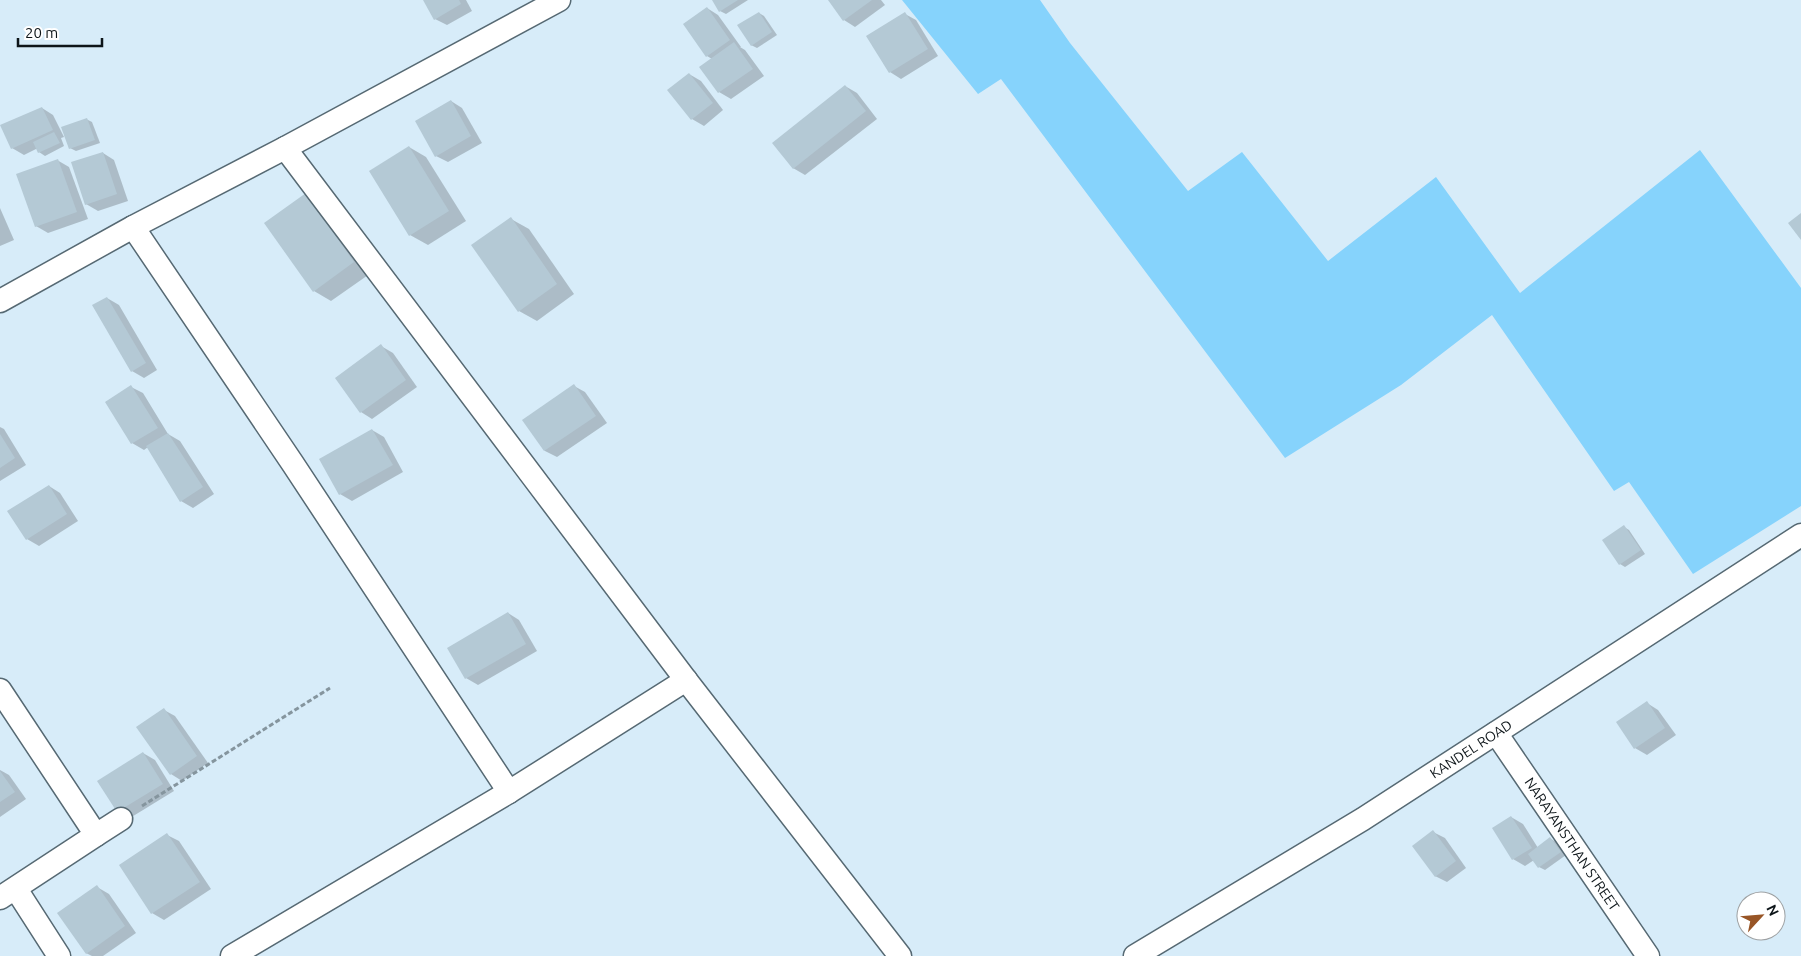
<svg xmlns="http://www.w3.org/2000/svg" width="1801" height="956" font-family="Ubuntu,sans-serif">
	<style>
		.green { fill: #86d3fc }
		.shadow { fill: #0003 }
		.building { fill: #b4c9d5 }
		.lines { fill: none; stroke-linecap: round; stroke-linejoin: round }
		.minor-casing { stroke: #566973; stroke-width: 25 }
		.path { stroke: #85959e; stroke-width: 3; stroke-dasharray: 5 2.5; stroke-linecap: butt }
		.minor { stroke: #fff; stroke-width: 22 }
		.labels { text-anchor: middle; dominant-baseline: central; stroke-width: 4; stroke-linejoin: round; paint-order: stroke }
		.street-label { font-size: 14px; fill: #0d1519; stroke: #fff }
	</style>
	<rect width="100%" height="100%" fill="#d7ecf9"/>
	<path class="green" d="M902,0H1040L1070,43L1188,191L1242,152L1328,261L1436,177L1520,293L1700,150L1801,288V506L1693,574L1629,482L1614,491L1492,315L1401,385L1285,458L1001,79L978,94Z"/>
	<g class="shadow">
		<path d="M424,0H466L472,11L447,25L435,19Z"/>
		<path d="M713,0H748L726,14L720,11Z"/>
		<path d="M830,0H881L885,5L855,27L844,20Z"/>
		<path d="M707,8L718,15L741,47H740L745,50L764,76L731,99L719,92L712,59L707,56Z"/>
		<path d="M759,13L764,16L777,35L757,48L751,45Z"/>
		<path d="M905,14L916,20L938,56L901,79L890,72Z"/>
		<path d="M689,74L701,81L723,110L704,126L692,119Z"/>
		<path d="M845,86L857,93L877,119L805,175L793,168Z"/>
		<path d="M451,101L462,108L482,143L448,162L436,156Z"/>
		<path d="M42,108L53,115L64,137L61,138L64,146L45,156L39,152L38,148L24,155L12,148Z"/>
		<path d="M86,119L92,122L100,143L76,151L70,148Z"/>
		<path d="M409,147L426,157L466,221L428,245L410,235Z"/>
		<path d="M103,153L114,160L128,201L98,211L86,204Z"/>
		<path d="M57,160L69,167L88,219L48,233L36,226Z"/>
		<path d="M306,195L371,273L331,301L314,291Z"/>
		<path d="M0,208L14,240L0,246Z"/>
		<path d="M511,219L529,229L574,294L537,321L519,311L473,245Z"/>
		<path d="M107,298L119,305L157,370L144,378L132,371Z"/>
		<path d="M381,346L393,353L417,387L372,419L361,412Z"/>
		<path d="M574,386L585,392L607,423L557,457L545,451L524,420Z"/>
		<path d="M131,387L143,393L168,434L180,441L214,494L193,508L181,501L148,447L144,450L132,443L106,402Z"/>
		<path d="M0,427L4,429L26,465L0,481Z"/>
		<path d="M372,430L384,437L403,472L352,501L340,494Z"/>
		<path d="M49,486L60,493L78,521L39,546L27,539Z"/>
		<path d="M1624,527L1629,530L1645,554L1625,567L1620,564Z"/>
		<path d="M508,613L519,620L537,651L478,685L466,678Z"/>
		<path d="M1647,703L1658,710L1676,735L1647,755L1635,748Z"/>
		<path d="M164,710L175,716L208,763L182,781L171,774Z"/>
		<path d="M143,753L155,760L174,791L130,818L99,781Z"/>
		<path d="M0,770L9,775L26,799L0,817Z"/>
		<path d="M1511,817L1523,824L1538,848L1551,839L1556,842L1566,855L1545,870L1539,867L1534,860L1525,866L1513,859Z"/>
		<path d="M1433,832L1445,838L1466,868L1447,882L1435,876Z"/>
		<path d="M167,835L179,841L211,889L164,920L152,913Z"/>
		<path d="M97,887L109,894L136,933L103,956H92L86,953Z"/>
	</g>
	<g class="building">
		<path d="M423,0H459L461,4L434,20Z"/>
		<path d="M712,0H738L719,12Z"/>
		<path d="M828,0H872L843,21Z"/>
		<path d="M707,7L730,40L706,57L683,24Z"/>
		<path d="M759,12L772,32L751,46L737,25Z"/>
		<path d="M905,12L928,49L889,73L866,36Z"/>
		<path d="M734,42L753,69L718,93L699,67Z"/>
		<path d="M689,73L713,103L691,120L667,90Z"/>
		<path d="M845,85L866,111L793,169L772,143Z"/>
		<path d="M451,100L471,136L435,157L415,121Z"/>
		<path d="M42,107L53,130L11,149L0,125Z"/>
		<path d="M87,118L95,140L69,149L61,127Z"/>
		<path d="M54,132L60,143L38,153L33,142Z"/>
		<path d="M409,146L449,211L409,236L369,171Z"/>
		<path d="M103,152L117,194L85,205L71,162Z"/>
		<path d="M58,159L77,212L35,227L16,174Z"/>
		<path d="M306,193L354,262L313,292L264,223Z"/>
		<path d="M1801,213V240L1788,223Z"/>
		<path d="M511,217L557,284L518,312L471,245Z"/>
		<path d="M107,297L146,363L131,372L92,305Z"/>
		<path d="M381,344L406,380L360,413L335,378Z"/>
		<path d="M574,384L596,416L544,451L522,420Z"/>
		<path d="M131,385L158,428L131,444L105,402Z"/>
		<path d="M372,429L393,465L339,495L319,459Z"/>
		<path d="M168,433L203,487L180,502L146,446Z"/>
		<path d="M0,434L15,458L0,468Z"/>
		<path d="M49,485L67,514L26,540L7,511Z"/>
		<path d="M1624,525L1641,550L1619,565L1602,540Z"/>
		<path d="M508,612L526,644L465,679L447,648Z"/>
		<path d="M1647,701L1665,728L1634,749L1616,722Z"/>
		<path d="M164,708L197,756L170,775L136,727Z"/>
		<path d="M143,752L163,784L117,812L97,781Z"/>
		<path d="M0,771L15,792L0,802Z"/>
		<path d="M1511,816L1532,848L1512,860L1492,828Z"/>
		<path d="M1433,830L1456,861L1435,877L1412,846Z"/>
		<path d="M167,833L200,882L151,914L119,865Z"/>
		<path d="M1550,837L1561,852L1538,868L1528,854Z"/>
		<path d="M97,885L125,926L86,954L57,913Z"/>
	</g>
	<g class="lines">
		<defs>
			<g id="minor">
				<path d="M285,148L686,680L900,956"/>
				<path d="M133,227L293,464L509,792"/>
				<path d="M0,301L133,227L285,148L559,0"/>
				<path d="M0,690L96,835L0,898"/>
				<path d="M1496,733L1648,956"/>
				<path d="M96,835L121,819"/>
				<path d="M16,889L59,956"/>
				<path d="M232,956L509,792L686,680"/>
				<path d="M1135,956L1363,819L1801,535"/>
			</g>
		</defs>
		<use href="#minor" class="minor-casing"/>
		<path class="path" d="M142,806L330,688"/>
		<use href="#minor" class="minor"/>
	</g>
	<g class="labels">
		<g class="street-label">
			<text transform="translate(1471 749) rotate(-33)">KANDEL ROAD</text>
			<text transform="translate(1572 844) rotate(56)">NARAYANSTHAN STREET</text>
		</g>
	</g>
	<g transform="translate(1761 916) rotate(64)"><circle r="24" fill="#ffffff" stroke="#9ea1a3"/>
	<path d="M0-4L9 19L0 12L-9 19Z" fill="#985526"/>
	<text y="-8" font-size="14" font-weight="bold" text-anchor="middle" fill="#0d1519">N</text>
	</g>
	<path d="M18 38v8h84v-8" fill="none" stroke="#0d1519" stroke-width="2.5"/>
	<text x="25" y="38" font-size="15" fill="#0d1519" stroke="#ffffff" stroke-width="4" paint-order="stroke">20 m</text>
</svg>
